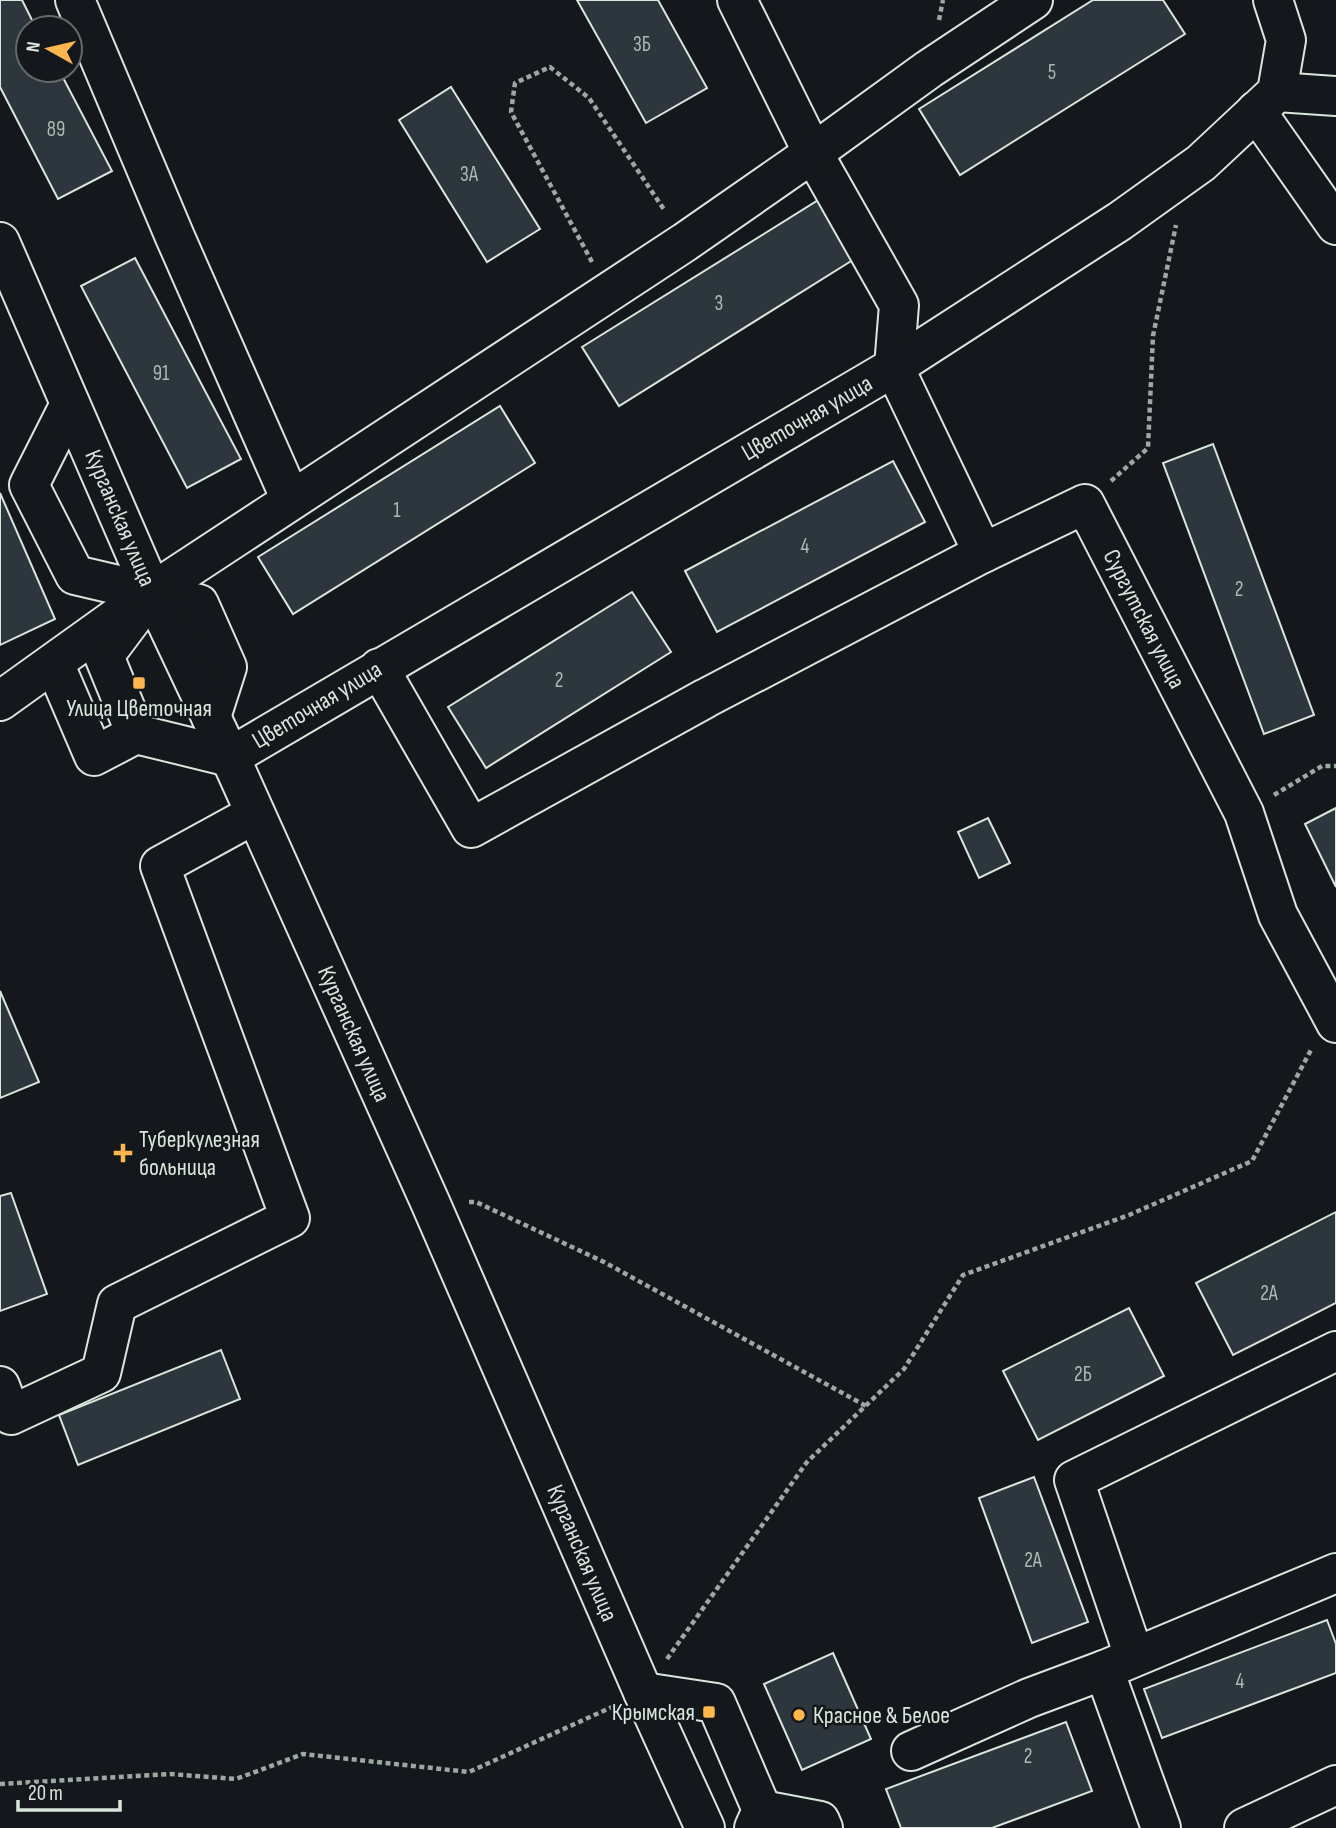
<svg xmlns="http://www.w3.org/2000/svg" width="1336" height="1828" font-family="'Sofia Sans Condensed',sans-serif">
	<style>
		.building { fill: #2c363c; stroke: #d8e6dc; stroke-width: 2 }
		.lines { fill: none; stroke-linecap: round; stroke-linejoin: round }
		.minor-casing { stroke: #d8e6dc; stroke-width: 42 }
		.major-casing { stroke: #d8e6dc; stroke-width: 42 }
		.path { stroke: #9da8a2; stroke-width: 4.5; stroke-dasharray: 5 3.5; stroke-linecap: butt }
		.minor { stroke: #14181c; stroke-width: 38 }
		.major { stroke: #14181c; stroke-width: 38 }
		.poi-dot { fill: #ffb74d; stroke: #14181c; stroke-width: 2.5 }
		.labels { text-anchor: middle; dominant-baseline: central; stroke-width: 5; stroke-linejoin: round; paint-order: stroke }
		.number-label { font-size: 21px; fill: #adbab4 }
		.street-label { font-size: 24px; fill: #d8e6dc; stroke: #14181c }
		.poi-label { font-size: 24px; fill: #d8e6dc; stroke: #14181c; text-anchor: start }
	</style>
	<rect width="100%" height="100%" fill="#14181c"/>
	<g class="building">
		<path d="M0,0H22L36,28H28V70H59L112,171L58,199L0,87Z"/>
		<path d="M577,0H658L707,88L646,123Z"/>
		<path d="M1093,0H1163L1185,34L960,175L919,109Z"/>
		<path d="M451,87L540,229L487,262L399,120Z"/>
		<path d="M820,199L856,258L619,406L582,347Z"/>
		<path d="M135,258L241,459L187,488L81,286Z"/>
		<path d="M500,406L535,463L293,614L258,557Z"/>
		<path d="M1213,444L1314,715L1264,734L1163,463Z"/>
		<path d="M893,461L925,522L717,632L685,571Z"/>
		<path d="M0,493L55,619L0,645Z"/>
		<path d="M632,592L671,652L486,768L448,707Z"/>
		<path d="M1336,808V887L1305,824Z"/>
		<path d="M988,818L1010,863L979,878L958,832Z"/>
		<path d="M0,991L39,1082L0,1098Z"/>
		<path d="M11,1193L47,1294L0,1311V1196Z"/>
		<path d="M1336,1212V1303L1233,1355L1196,1283Z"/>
		<path d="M1129,1308L1164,1376L1038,1440L1003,1371Z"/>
		<path d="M221,1350L240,1399L78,1465L59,1415Z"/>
		<path d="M1034,1477L1088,1622L1032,1643L979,1498Z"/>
		<path d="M1327,1620L1336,1644V1673L1162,1738L1144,1689Z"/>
		<path d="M833,1653L871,1739L802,1770L764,1684Z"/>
		<path d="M1066,1722L1092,1791L992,1828H901L886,1789Z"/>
	</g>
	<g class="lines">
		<defs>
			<g id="minor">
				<path d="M75,0L175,237L291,500"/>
				<path d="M737,0L813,153L899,305L894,367"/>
				<path d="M1277,92L1336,96"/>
				<path d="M1256,111L1336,225"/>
				<path d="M894,367L983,553L1085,504L1244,813L1278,915L1336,1023"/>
				<path d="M70,404L29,485L75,575L199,604L227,667L211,717"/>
				<path d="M152,592L104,656L136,734L230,757L894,367L1120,221L1201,163L1277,92L1286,40L1273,0"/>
				<path d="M54,663L94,756L136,734"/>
				<path d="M379,668L471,828L706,698L983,553"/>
				<path d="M0,701L152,592L685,242L813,153L929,69L1033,0"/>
				<path d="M0,1386L11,1415L101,1373L117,1304L290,1218L160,866L255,814"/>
				<path d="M1134,1656L1074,1480L1336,1351"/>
				<path d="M643,1692L716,1703L762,1810L754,1828"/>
				<path d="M911,1751L1029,1698L1104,1670"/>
				<path d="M762,1810L820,1821L823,1828"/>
				<path d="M1161,1828L1104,1670L1336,1573"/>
				<path d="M1244,1828L1336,1785"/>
			</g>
			<path id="major" d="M0,242L152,592L230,757L430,1202L643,1692L705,1828"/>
		</defs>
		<use href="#minor" class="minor-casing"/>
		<use href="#major" class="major-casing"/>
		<g class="path">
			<path d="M939,20L943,0"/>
			<path d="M592,262L511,112L515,83L550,67L589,98L665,211"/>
			<path d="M1111,481L1148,448L1153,336L1176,225"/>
			<path d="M1274,795L1322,766H1336"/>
			<path d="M469,1202H476L604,1262L866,1406"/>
			<path d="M667,1659L807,1462L904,1369L963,1275L1129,1215L1252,1161L1312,1048"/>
			<path d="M0,1784L170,1774L236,1779L303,1754L469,1772L612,1707"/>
		</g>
		<use href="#minor" class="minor"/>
		<use href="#major" class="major"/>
	</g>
	<g class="poi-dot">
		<rect x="132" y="676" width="14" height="14" rx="3.5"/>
		<path d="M119.5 1142.5h7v7h7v7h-7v7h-7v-7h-7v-7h7z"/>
		<rect x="702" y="1705" width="14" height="14" rx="3.5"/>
		<circle cx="799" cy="1715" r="7"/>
	</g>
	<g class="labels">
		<g class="number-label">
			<text x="642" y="44">3Б</text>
			<text x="1052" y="72">5</text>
			<text x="56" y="129">89</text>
			<text x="469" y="174">3А</text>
			<text x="719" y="303">3</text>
			<text x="161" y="373">91</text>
			<text x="397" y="510">1</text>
			<text x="805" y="546">4</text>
			<text x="1239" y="589">2</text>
			<text x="559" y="680">2</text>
			<text x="1269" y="1293">2А</text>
			<text x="1083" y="1374">2Б</text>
			<text x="1033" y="1560">2А</text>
			<text x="1240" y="1681">4</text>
			<text x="1028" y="1756">2</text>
		</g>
		<g class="street-label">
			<text transform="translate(807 418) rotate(-30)">Цветочная улица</text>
			<text transform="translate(120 518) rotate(67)">Курганская улица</text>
			<text transform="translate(1144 619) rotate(63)">Сургутская улица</text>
			<text transform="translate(317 705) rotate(-31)">Цветочная улица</text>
			<text transform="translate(354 1034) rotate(66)">Курганская улица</text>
			<text transform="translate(582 1553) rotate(67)">Курганская улица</text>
		</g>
		<g class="poi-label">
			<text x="139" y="708" text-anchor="middle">Улица Цветочная</text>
			<text x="139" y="1139">Туберкулезная<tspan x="139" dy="28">больница</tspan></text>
			<text x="695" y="1712" text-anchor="end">Крымская</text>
			<text x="813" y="1715">Красное &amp; Белое</text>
		</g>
	</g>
	<g transform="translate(49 49) rotate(278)"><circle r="33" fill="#14181c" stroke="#626a69" stroke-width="2"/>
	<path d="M0-5L12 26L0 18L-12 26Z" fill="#ffb74d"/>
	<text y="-10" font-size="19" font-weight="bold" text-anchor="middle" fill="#d8e6dc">N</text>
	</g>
	<path d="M18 1800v10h102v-10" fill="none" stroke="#d8e6dc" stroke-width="3.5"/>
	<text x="28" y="1800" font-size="21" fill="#d8e6dc" stroke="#14181c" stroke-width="5" paint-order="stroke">20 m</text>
</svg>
